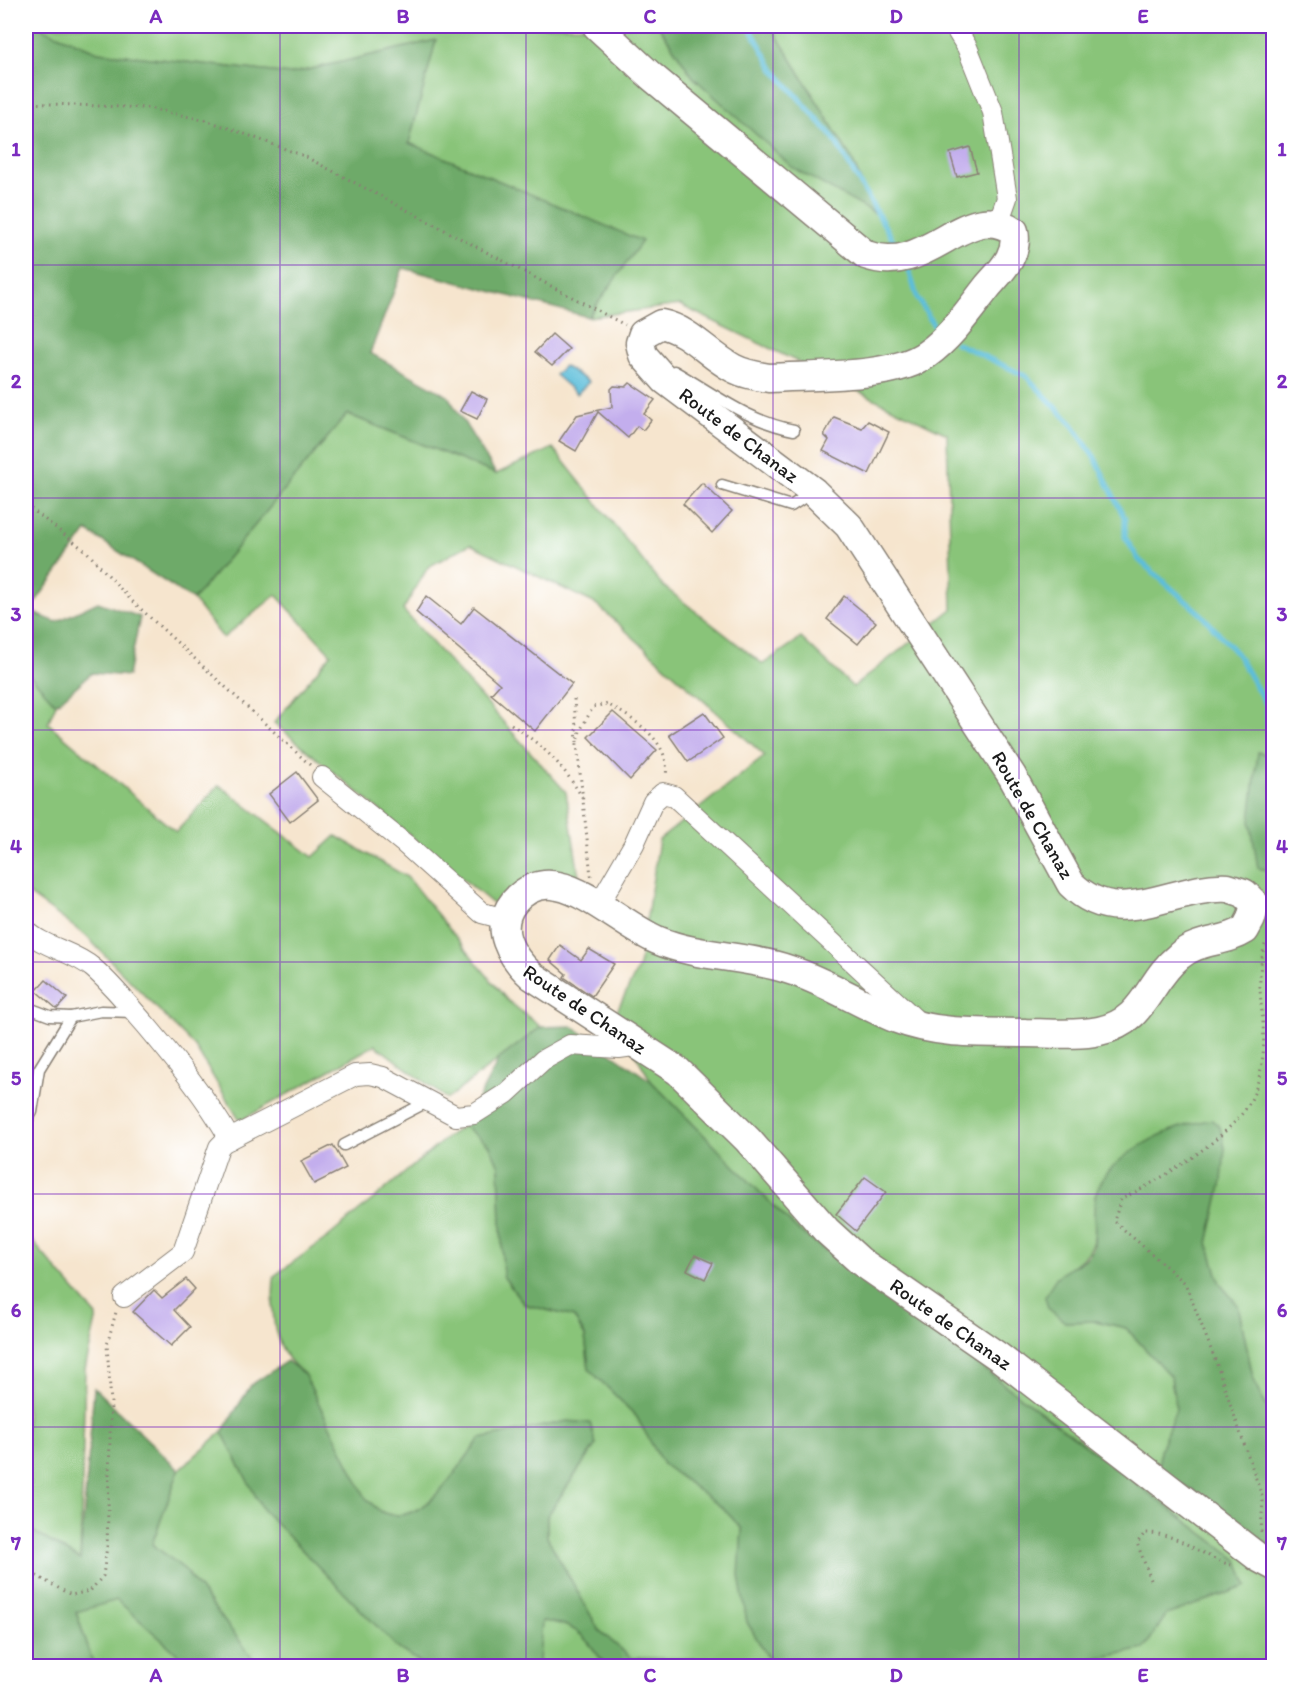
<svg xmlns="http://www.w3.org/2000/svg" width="1299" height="1692" font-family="Itim,sans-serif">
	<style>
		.green { fill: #89c479; stroke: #52704a; stroke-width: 1.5 }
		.forest { fill: #6eaa69; stroke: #456342; stroke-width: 1.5 }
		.water { fill: #5cbeda; stroke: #3c6d7b; stroke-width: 1.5 }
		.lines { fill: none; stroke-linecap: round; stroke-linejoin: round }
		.stream { stroke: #5cbeda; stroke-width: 5 }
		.building { fill: #c3aeed }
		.lane-casing { stroke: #898075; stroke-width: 13 }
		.street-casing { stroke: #898075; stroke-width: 22 }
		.secondary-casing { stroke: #898075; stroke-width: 31 }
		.path { stroke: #898075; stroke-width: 3; stroke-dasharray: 1.5 4.5; stroke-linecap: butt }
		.lane { stroke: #fff; stroke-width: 10 }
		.street { stroke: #fff; stroke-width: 20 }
		.secondary { stroke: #fff; stroke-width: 28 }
		.grid { fill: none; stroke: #7b2cbf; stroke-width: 1.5; stroke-opacity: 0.55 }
		.labels { text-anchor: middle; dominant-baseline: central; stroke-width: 4.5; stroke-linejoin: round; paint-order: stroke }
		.street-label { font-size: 20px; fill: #1c1c1c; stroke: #fff }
		.neatline { fill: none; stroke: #7b2cbf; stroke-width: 2 }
		.grid-label { font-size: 20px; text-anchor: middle; font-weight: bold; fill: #7b2cbf }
	</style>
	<rect width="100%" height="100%" fill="#fff"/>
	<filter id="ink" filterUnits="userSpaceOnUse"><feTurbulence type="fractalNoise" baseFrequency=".0167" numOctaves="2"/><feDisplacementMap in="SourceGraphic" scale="12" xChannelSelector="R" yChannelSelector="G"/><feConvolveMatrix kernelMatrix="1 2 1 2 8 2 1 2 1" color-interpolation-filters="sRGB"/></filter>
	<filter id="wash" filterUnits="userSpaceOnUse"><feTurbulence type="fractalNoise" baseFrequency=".008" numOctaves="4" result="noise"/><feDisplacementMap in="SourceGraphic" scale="24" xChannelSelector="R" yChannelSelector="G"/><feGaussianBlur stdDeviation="1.35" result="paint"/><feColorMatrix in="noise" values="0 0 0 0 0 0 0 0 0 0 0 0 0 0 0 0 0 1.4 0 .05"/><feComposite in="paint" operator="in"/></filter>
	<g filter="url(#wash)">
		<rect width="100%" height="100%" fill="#f6e5ce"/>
		<g class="green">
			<path d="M36,26H659L693,77L873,212L852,159L771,26H1273L1274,756L1258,753V868L1274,871L1273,1416L1261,1397L1253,1377L1238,1305L1220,1284L1208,1243L1222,1181L1095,1195C1093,1247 1103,1247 1057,1277L1065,1322L1096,1321L1126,1328L1171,1377L1176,1409L1160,1450L1159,1471L1206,1498L1273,1549V1666H1054L1144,1649L1166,1615L1247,1586L1238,1560L794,1227L651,1081L614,1017L639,966L659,840L765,756L596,604L470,544L428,567L403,610L566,792L580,883L498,908L274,723L331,654L276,595L223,638L193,600L347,414L496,474L553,448L662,585L763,664L801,638L853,687L952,609L947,434L680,305L588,317L641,241L409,143L436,40L290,74L98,52Z"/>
			<path d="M26,648L37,661L56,704L48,723L176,832L219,785L313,857L336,836L407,877L507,1000L541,1027L447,1099L375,1045L240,1121L195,1047L85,935L26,892Z"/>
			<path d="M464,1126L490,1146L499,1166L503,1276L524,1304L574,1317L585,1336L589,1369L636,1416L663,1464L724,1509L742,1529L740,1576L747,1622L773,1666H725L716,1659L631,1658L599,1630L547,1537V1516L596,1444L480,1439C459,1465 425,1528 384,1513C378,1511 371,1503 366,1499L304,1374C270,1347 272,1316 274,1276L328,1237L451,1134Z"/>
			<path d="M26,1234L97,1316L85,1369L80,1560L26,1527Z"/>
			<path d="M222,1432L263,1510L399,1649L426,1666H259L184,1569L152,1544L179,1470Z"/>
			<path d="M117,1600L191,1666H94L76,1611Z"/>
			<path d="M541,1621C579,1623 585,1638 606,1666H544L539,1661Z"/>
		</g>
		<g class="forest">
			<path d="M26,26H36L98,52L290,74L436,40L409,143L642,241L588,317L403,268L370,353L448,396L496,474L347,414L193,600L87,531L29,611L56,622L98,602L140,617L128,676L92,673L56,704L26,671Z"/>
			<path d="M659,26H771L852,159L874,213L793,168L693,77Z"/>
			<path d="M1258,752L1273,756V871L1258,868L1250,821Z"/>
			<path d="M572,1026L651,1081L794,1227L1238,1560L1247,1586L1166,1615L1144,1649L1054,1666H773L747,1622L739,1576L742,1529L724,1509L663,1464L636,1416L589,1369L585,1336L574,1317L524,1304L503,1276L499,1166L490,1146L464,1126L499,1059L541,1027Z"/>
			<path d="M1212,1120L1220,1127L1225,1148L1222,1181L1208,1243L1220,1284L1238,1305L1253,1378L1261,1397L1273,1416V1549L1206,1498L1159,1471L1160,1450L1176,1409L1171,1377L1126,1328L1096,1321L1065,1322L1048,1308L1045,1297C1049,1291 1052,1282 1057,1277C1067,1267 1088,1263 1093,1248C1098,1231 1091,1210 1096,1193C1108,1155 1175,1123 1212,1120Z"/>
			<path d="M287,1361L304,1374L366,1498C371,1503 378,1511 384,1513C425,1528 459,1465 480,1439L567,1421L590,1423L596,1444L547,1516V1537L599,1630L631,1658L716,1659L725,1666H606C586,1639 579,1623 542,1621L539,1661L544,1666H426L399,1649L263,1510L222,1432L251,1385Z"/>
			<path d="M94,1388L179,1470L152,1544L184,1569L259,1666H191L117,1600L76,1612L94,1666H26V1527L80,1560Z"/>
		</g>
		<path class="water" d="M564,366L589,382L577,394L555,375Z"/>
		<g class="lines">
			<g class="stream">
				<path d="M749,26L774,70L833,137L898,249"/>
				<path d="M909,270L917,297L937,331"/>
				<path d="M956,343L1026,376L1072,424L1095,458L1125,519V537L1139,560L1202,615L1237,654L1267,706L1269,759L1274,767"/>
			</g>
		</g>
		<g id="blocks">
			<g class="building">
				<path d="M970,147L977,172L957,177L950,153Z"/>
				<path d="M552,334L569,349L552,366L535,352Z"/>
				<path d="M630,383L655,400L644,414L651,420L643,430L637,426L628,438L598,412L576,451L559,441L577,415L612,407L611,389L614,386L626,387Z"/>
				<path d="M471,391L487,399L477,419L460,411Z"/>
				<path d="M834,417L862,428L868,421L889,432L869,474L823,451L829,440L824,435Z"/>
				<path d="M702,483L732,511L712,533L683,504Z"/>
				<path d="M426,596L461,624L474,607L572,684L535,731L491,694L500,684L416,612Z"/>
				<path d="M844,596L876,622L858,644L827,619Z"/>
				<path d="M613,712L657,750L630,780L588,737Z"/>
				<path d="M704,712L723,738L688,762L669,735Z"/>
				<path d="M297,772L318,800L290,822L269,794Z"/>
				<path d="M560,945L581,960L589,949L614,964L592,996L564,977L566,974L550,960Z"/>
				<path d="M46,980L67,998L57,1009L36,991Z"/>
				<path d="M333,1145L346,1168L314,1184L301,1161Z"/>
				<path d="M865,1177L886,1192L856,1231L836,1214Z"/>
				<path d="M695,1255L713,1263L705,1279L687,1270Z"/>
				<path d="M186,1279L195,1289L174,1310L190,1327L171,1346L133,1312L154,1290L162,1298Z"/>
			</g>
		</g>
	</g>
	<g filter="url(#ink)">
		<use href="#blocks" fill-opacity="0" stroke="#898075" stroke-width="1.5"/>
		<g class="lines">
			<defs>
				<g id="lane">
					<path d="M674,371C713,393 749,422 794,430"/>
					<path d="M722,485L791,506L811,493"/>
					<path d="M26,1007L50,1016L71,1017L101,1011L134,1012"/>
					<path d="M26,1123L32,1112L39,1069L71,1017"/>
					<path d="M344,1145L429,1101"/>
				</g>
				<g id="street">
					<path d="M954,26L967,47L993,112L1007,198L1001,215L990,220"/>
					<path d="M322,777L405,844L482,913L505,919"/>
					<path d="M598,906L634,844L653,802L663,793L674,796L918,1022"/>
					<path d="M26,930C42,947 73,951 93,968C112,984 129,1006 146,1025C177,1062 206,1097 230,1139"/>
					<path d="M124,1297L183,1252L219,1147L224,1142L355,1075L370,1074L383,1077L456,1116L474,1114L507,1093L543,1060L570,1045L619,1048L640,1045"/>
				</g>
				<path id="secondary" d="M597,26L651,76L866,255C928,278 965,197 1014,231C1019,254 1002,270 988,286C970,309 951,337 927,354C893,379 811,375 769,378C757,376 744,374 733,368C707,354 690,330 661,324L643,334L640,343L643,355L665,380L814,492L849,526L1012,776L1071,884C1119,932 1172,885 1228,888L1244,893L1255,904L1251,919L1245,930C1225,943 1198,939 1179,956C1147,982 1146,1021 1099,1031C1076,1036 1050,1033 1026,1033C982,1032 939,1035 897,1019C860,1004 827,982 790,970C747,955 699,958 657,940C627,927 589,892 558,886C541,882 525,889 514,902C493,928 511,957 532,976L678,1071L748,1140L826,1230L860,1261L999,1357L1259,1558L1274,1566"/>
			</defs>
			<use href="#lane" class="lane-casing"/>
			<use href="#street" class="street-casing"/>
			<use href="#secondary" class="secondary-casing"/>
			<g class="path">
				<path d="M26,103L149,108L208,121L234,130L304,156L625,325"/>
				<path d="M26,505L87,552L130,599L310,765"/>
				<path d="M574,699L577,742"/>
				<path d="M511,724C545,748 560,761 582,797"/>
				<path d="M591,876L577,744L580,731L593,707L607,704C634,719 671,741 666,776"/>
				<path d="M1261,1532L1263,1499L1216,1362L1185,1283L1114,1221L1121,1199C1158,1182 1224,1141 1247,1107C1256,1093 1261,1073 1263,1055C1267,1014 1252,986 1266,941"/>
				<path d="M26,1570L71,1595L90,1591L103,1576L107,1546L111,1403L107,1345L116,1312"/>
				<path d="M1151,1580L1137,1543L1145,1533C1178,1532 1200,1556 1231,1565"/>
			</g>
			<use href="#lane" class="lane"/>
			<use href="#street" class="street"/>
			<use href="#secondary" class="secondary"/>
		</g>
	</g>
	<path class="grid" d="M280,26V1666M526,26V1666M773,26V1666M1019,26V1666M26,265H1274M26,498H1274M26,730H1274M26,962H1274M26,1194H1274M26,1427H1274"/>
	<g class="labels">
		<g class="street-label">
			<text transform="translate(739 435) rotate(37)">Route de Chanaz</text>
			<text transform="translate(1033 815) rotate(60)">Route de Chanaz</text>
			<text transform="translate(585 1009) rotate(34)">Route de Chanaz</text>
			<text transform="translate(951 1324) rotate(35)">Route de Chanaz</text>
		</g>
	</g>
	<rect width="1299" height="1692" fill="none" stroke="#fff" stroke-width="66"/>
	<rect x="33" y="33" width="1233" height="1626" class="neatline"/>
	<g class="grid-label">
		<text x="156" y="23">A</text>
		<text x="403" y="23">B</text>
		<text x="650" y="23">C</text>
		<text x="896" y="23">D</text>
		<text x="1143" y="23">E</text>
		<text x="16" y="156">1</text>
		<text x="1282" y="156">1</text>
		<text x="16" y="388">2</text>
		<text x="1282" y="388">2</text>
		<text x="16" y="621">3</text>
		<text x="1282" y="621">3</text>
		<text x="16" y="853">4</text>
		<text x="1282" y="853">4</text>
		<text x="16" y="1085">5</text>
		<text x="1282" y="1085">5</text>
		<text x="16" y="1317">6</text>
		<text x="1282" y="1317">6</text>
		<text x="16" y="1550">7</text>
		<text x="1282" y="1550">7</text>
		<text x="156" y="1682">A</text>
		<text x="403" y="1682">B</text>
		<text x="650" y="1682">C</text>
		<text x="896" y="1682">D</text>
		<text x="1143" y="1682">E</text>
	</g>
</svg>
